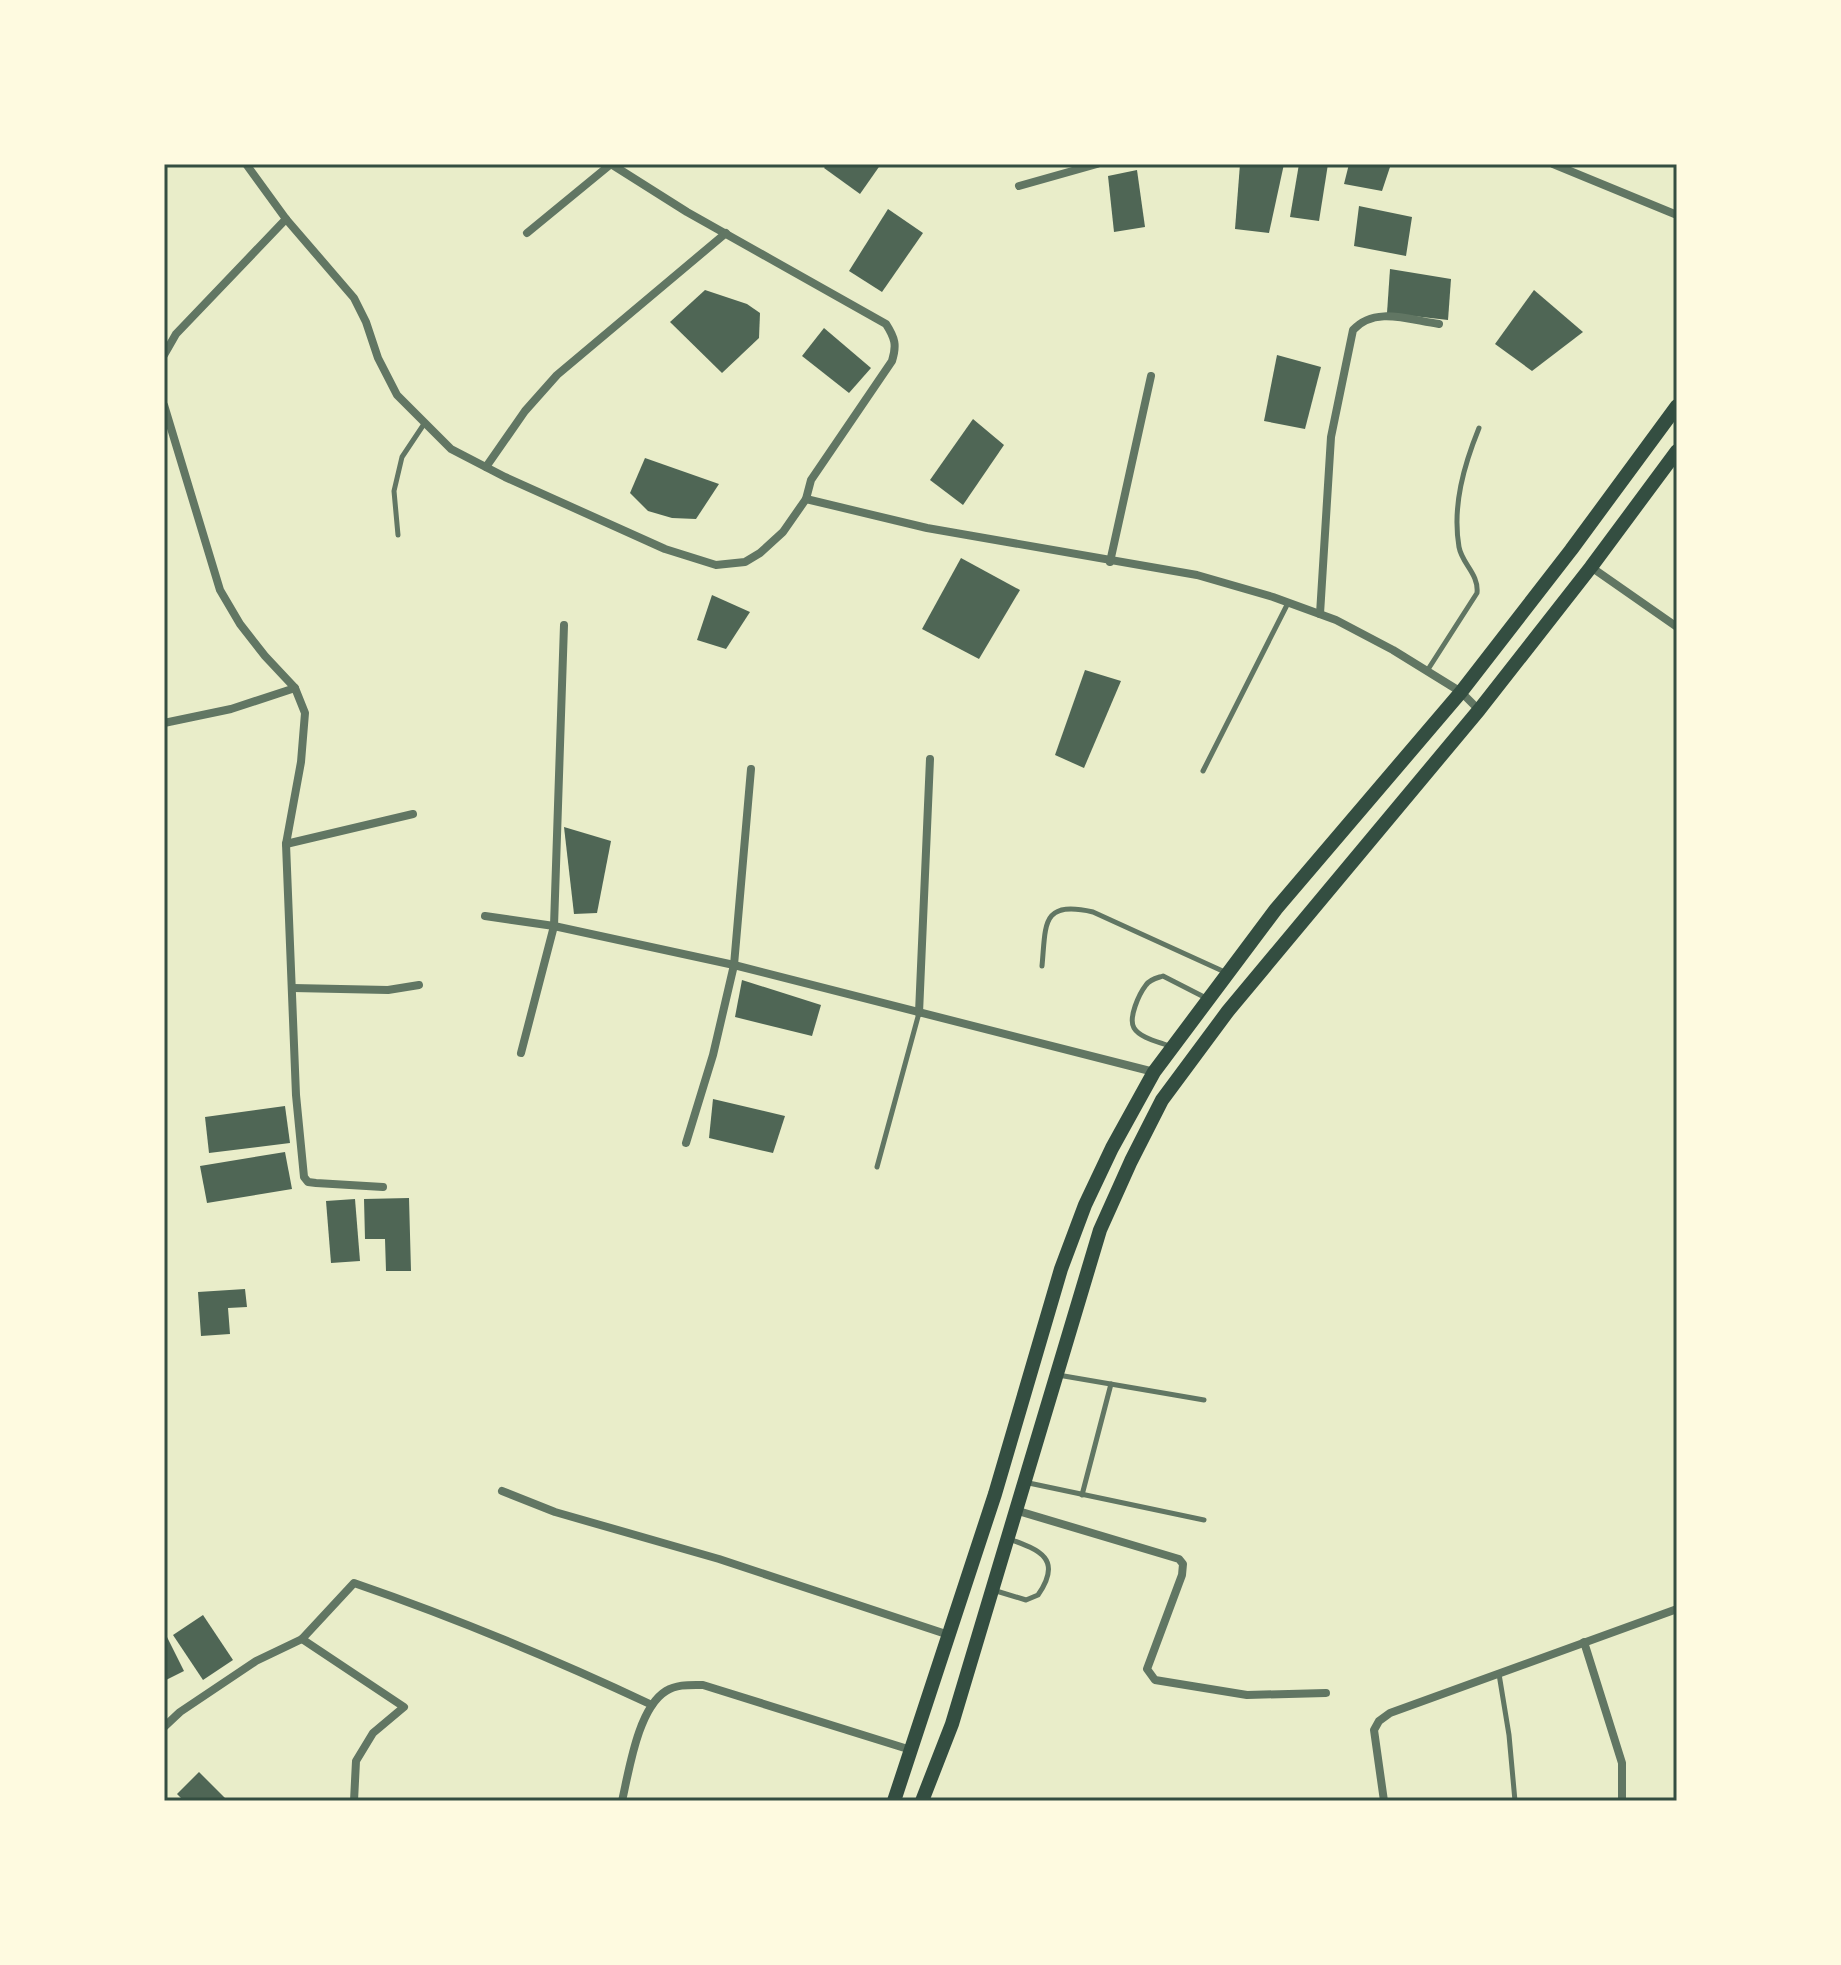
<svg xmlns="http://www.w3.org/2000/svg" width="1841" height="1965" font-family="'Alegreya Sans',sans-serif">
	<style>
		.building { fill: #4f6655 }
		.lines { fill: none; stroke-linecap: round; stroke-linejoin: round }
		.service { stroke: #617663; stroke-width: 5 }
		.minor { stroke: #617663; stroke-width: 8 }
		.secondary { stroke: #344e41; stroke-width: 14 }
		.neatline { fill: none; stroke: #344e41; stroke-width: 3 }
	</style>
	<rect width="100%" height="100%" fill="#e9edc9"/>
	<g class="building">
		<path d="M827,164H881L860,194L824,168Z"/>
		<path d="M1240,164H1284L1269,233L1235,229Z"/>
		<path d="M1299,164H1328L1319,221L1290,217Z"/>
		<path d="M1349,164H1391L1382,191L1344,184Z"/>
		<path d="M1137,170L1145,227L1114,232L1108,176Z"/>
		<path d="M1359,206L1412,217L1406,256L1354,246Z"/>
		<path d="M888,209L923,233L882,292L849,271Z"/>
		<path d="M1390,269L1451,279L1448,320L1387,313Z"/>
		<path d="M705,290L747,304L760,313L759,338L722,373L670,322Z"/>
		<path d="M1534,290L1583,332L1532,371L1495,344Z"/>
		<path d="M824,328L871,368L849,393L802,356Z"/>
		<path d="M1277,355L1321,367L1305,429L1264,421Z"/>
		<path d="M973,419L1004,445L963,505L930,480Z"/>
		<path d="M645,458L719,484L696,519L672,518L648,511L630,493Z"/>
		<path d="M961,558L1020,590L979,659L922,629Z"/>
		<path d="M712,595L750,612L726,649L697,640Z"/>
		<path d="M1085,670L1121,681L1084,768L1055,755Z"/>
		<path d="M564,827L611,841L597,913L574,914Z"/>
		<path d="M742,980L821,1005L812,1036L735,1017Z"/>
		<path d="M713,1099L785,1116L773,1153L709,1138Z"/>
		<path d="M285,1106L290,1143L209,1153L205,1117Z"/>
		<path d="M285,1152L292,1189L207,1203L200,1166Z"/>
		<path d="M409,1198L411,1271H386L385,1239H365L364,1199Z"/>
		<path d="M355,1199L360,1261L331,1263L326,1201Z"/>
		<path d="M245,1289L247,1307L228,1308L230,1334L201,1336L198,1292Z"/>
		<path d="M203,1615L233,1660L203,1680L173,1635Z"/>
		<path d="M164,1631L184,1671L164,1681Z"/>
		<path d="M199,1772L228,1801H184L177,1794Z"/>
	</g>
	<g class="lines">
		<g class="service">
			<path d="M398,535L394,491L402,457L424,424"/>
			<path d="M1427,671L1477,593C1479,574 1462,564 1459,547C1452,506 1464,465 1479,428"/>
			<path d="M1203,771L1288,603"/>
			<path d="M1042,966C1046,924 1041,900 1093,912L1227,973"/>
			<path d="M1169,1046C1159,1042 1140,1038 1134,1028C1128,1018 1139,994 1146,985C1150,979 1157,978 1163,976L1208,999"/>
			<path d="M877,1167L919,1013"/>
			<path d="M1058,1375L1204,1400"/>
			<path d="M1024,1482L1204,1520"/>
			<path d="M1082,1495L1111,1384"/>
			<path d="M993,1590L1026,1600L1038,1595C1063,1559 1040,1550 1009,1539"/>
			<path d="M1499,1674L1509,1735L1515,1801"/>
		</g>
		<g class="minor">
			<path d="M246,164L286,219L354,298L366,322L378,358L397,395L451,449L505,477L665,549L716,565L745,562L760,553L783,532L806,499L927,528L1197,575L1273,597L1336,620L1393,650L1461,692L1479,710"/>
			<path d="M1553,164L1677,215"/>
			<path d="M1019,186L1097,164"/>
			<path d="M527,233L611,164L687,212L886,324C895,338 897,345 892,361L811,480L806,499"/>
			<path d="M164,355L176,334L286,219"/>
			<path d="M164,405L220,590L240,624L265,656L295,688L305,713L301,762L286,844L296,1095L304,1177L308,1182L316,1183L383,1187"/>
			<path d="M486,467L525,411L557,375L726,233"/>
			<path d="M1110,562L1151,376"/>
			<path d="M1591,567L1677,627"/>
			<path d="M1320,614L1331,437L1353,330C1375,306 1409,320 1439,324"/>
			<path d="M164,723L231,709L295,688"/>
			<path d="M286,844L413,814"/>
			<path d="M485,916L554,926L734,965L1154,1072"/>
			<path d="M293,988L388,990L419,985"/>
			<path d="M919,1013L930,759"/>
			<path d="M521,1053L554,926L564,625"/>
			<path d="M686,1143L713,1055L734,965L751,769"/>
			<path d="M502,1491L555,1512L719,1559L949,1635"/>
			<path d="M1015,1510L1179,1559L1183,1564L1182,1575L1147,1669L1155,1680L1247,1695L1326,1693"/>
			<path d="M302,1639L404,1707L373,1733L356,1761L354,1801"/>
			<path d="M1584,1642L1622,1763V1801"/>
			<path d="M164,1727L180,1712L256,1661L302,1639L354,1583C456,1618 554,1659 652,1705"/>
			<path d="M622,1801C629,1771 638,1708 666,1691C677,1684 690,1685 703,1685L911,1750"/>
			<path d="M1384,1801L1374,1730L1379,1721L1390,1713L1677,1609"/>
		</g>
		<g class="secondary">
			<path d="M894,1801L995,1494L1061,1269L1085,1205L1112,1148L1154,1072L1276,909L1461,692L1571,550L1677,406"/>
			<path d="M922,1801L952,1724L1100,1230L1131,1161L1162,1100L1228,1011L1479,710L1591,567L1677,451"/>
		</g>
	</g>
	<rect width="1841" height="1965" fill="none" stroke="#fefae0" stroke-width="332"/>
	<rect x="166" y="166" width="1509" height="1633" class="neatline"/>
</svg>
